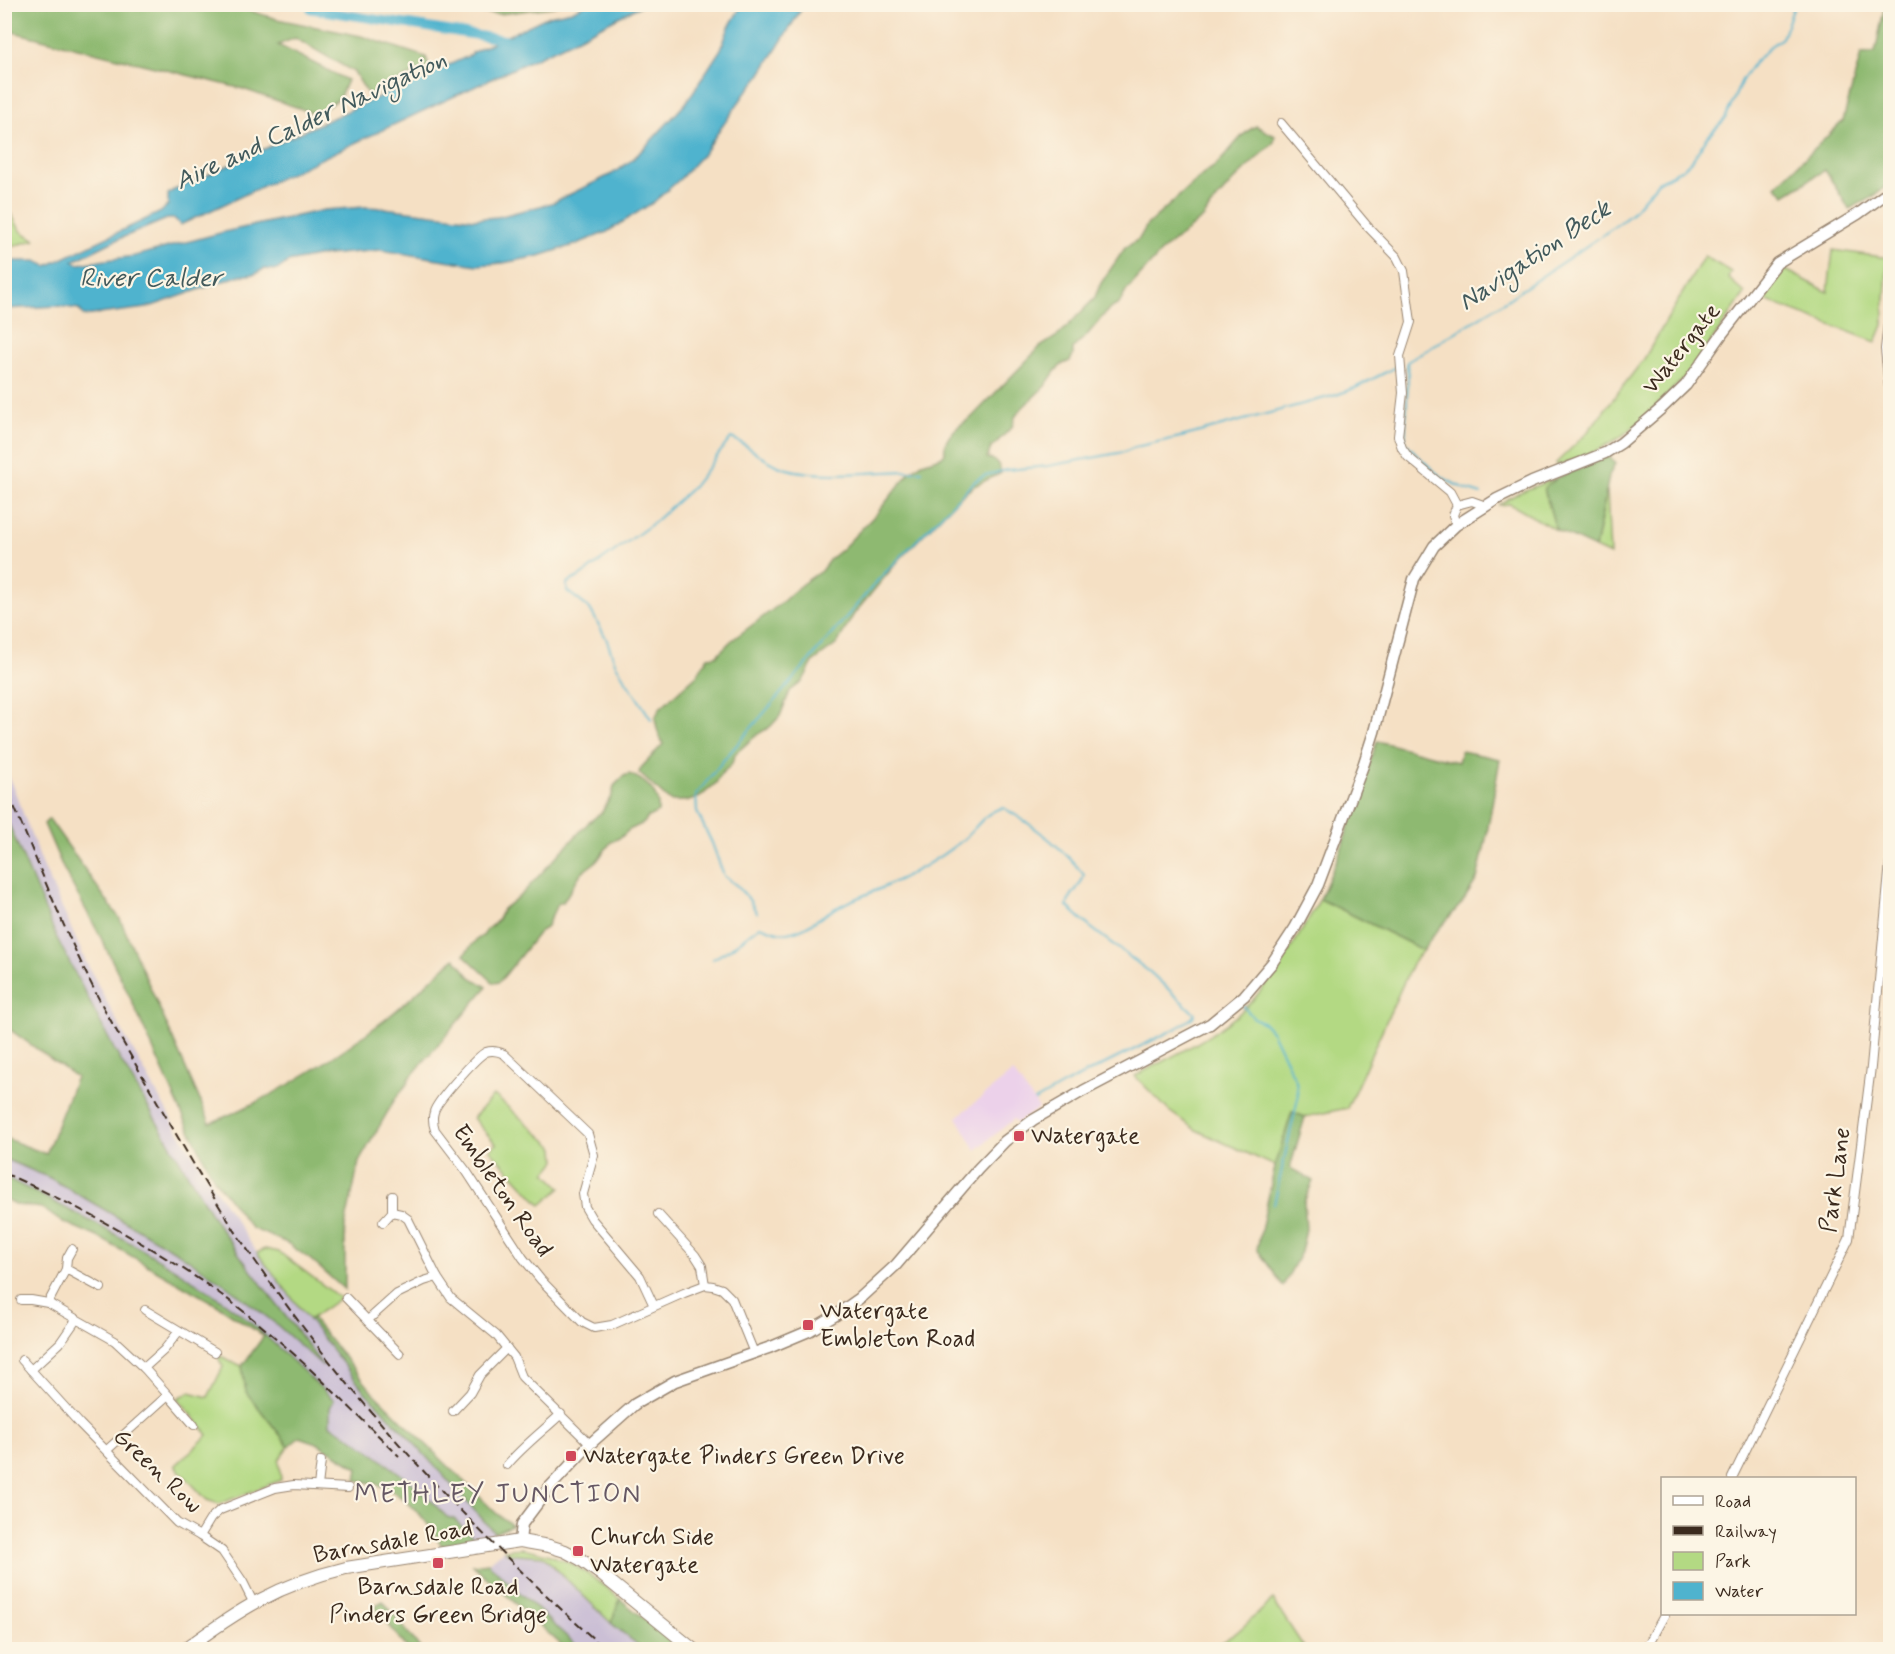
<svg xmlns="http://www.w3.org/2000/svg" width="1895" height="1654" font-family="Mynerve,sans-serif">
	<style>
		.built { fill: #ecd1ea }
		.industrial { fill: #cbbfd5 }
		.green { fill: #b3d983; stroke: #778250; stroke-width: 1.5 }
		.forest { fill: #8eb971; stroke: #647248; stroke-width: 1.5 }
		.water { fill: #4fb3ce; stroke: #456e76; stroke-width: 1.5 }
		.lines { fill: none; stroke-linecap: round; stroke-linejoin: round }
		.stream { stroke: #4fb3ce; stroke-width: 2 }
		.canal { stroke: #4fb3ce; stroke-width: 9 }
		.minor-casing { stroke: #988571; stroke-width: 10 }
		.secondary-casing { stroke: #988571; stroke-width: 13 }
		.primary-casing { stroke: #988571; stroke-width: 14 }
		.minor { stroke: #fff; stroke-width: 8 }
		.secondary { stroke: #fff; stroke-width: 10 }
		.primary { stroke: #fff; stroke-width: 12 }
		.rail { stroke: #3b2a1e; stroke-width: 2; stroke-dasharray: 9 4.5; stroke-linecap: butt }
		.poi-dot { fill: #d1495b; stroke: #fcf5e5; stroke-width: 2 }
		.labels { text-anchor: middle; dominant-baseline: central; stroke-width: 4.5; stroke-linejoin: round; paint-order: stroke }
		.street-label { font-size: 24px; fill: #3b2a1e; stroke: #fcf5e5 }
		.poi-label { font-size: 24px; fill: #3b2a1e; stroke: #fcf5e5; text-anchor: start }
		.water-label { font-size: 26px; font-style: italic; fill: #425a5c; stroke: #fcf5e5 }
		.quarter-label { font-size: 27px; letter-spacing: 1.5px; fill: #665864; stroke: #fcf5e5 }
	</style>
	<rect width="100%" height="100%" fill="#fcf5e5"/>
	<filter id="ink" filterUnits="userSpaceOnUse"><feTurbulence type="fractalNoise" baseFrequency=".0167" numOctaves="2"/><feDisplacementMap in="SourceGraphic" scale="12" xChannelSelector="R" yChannelSelector="G"/><feConvolveMatrix kernelMatrix="1 2 1 2 8 2 1 2 1" color-interpolation-filters="sRGB"/></filter>
	<filter id="wash" filterUnits="userSpaceOnUse"><feTurbulence type="fractalNoise" baseFrequency=".008" numOctaves="4" result="noise"/><feDisplacementMap in="SourceGraphic" scale="24" xChannelSelector="R" yChannelSelector="G"/><feGaussianBlur stdDeviation="1.35" result="paint"/><feColorMatrix in="noise" values="0 0 0 0 0 0 0 0 0 0 0 0 0 0 0 0 0 1.4 0 .05"/><feComposite in="paint" operator="in"/></filter>
	<g filter="url(#wash)">
		<rect width="100%" height="100%" fill="#f5e0c4"/>
		<path class="built" d="M1013,1072L1039,1108L1017,1123L1014,1119L976,1150L957,1117Z"/>
		<g class="industrial">
			<path d="M4,763L42,863L86,962L120,1027L179,1133L257,1253L345,1367L365,1392L404,1432L494,1532L492,1536L477,1540L454,1519L447,1517L415,1485L358,1442L330,1425V1408L333,1399L237,1311L141,1249L92,1221L5,1177V1159L50,1178L101,1207L177,1252L227,1286L276,1324L320,1362L244,1261L216,1222L115,1051L57,938L5,813Z"/>
			<path d="M504,1550L507,1553L542,1556L611,1623L643,1649H580L488,1563Z"/>
		</g>
		<g class="green">
			<path d="M4,203L21,231L35,240L13,246H5Z"/>
			<path d="M1833,250L1888,258L1883,325L1876,342L1759,298L1782,268L1828,292Z"/>
			<path d="M1704,256L1731,272L1728,278L1745,293L1691,371L1641,421L1619,438L1596,451L1558,466L1556,463L1586,434L1644,359Z"/>
			<path d="M1559,477L1544,488L1556,530L1510,504L1498,505L1518,493Z"/>
			<path d="M1607,490L1610,555L1595,548Z"/>
			<path d="M1320,899L1423,950L1412,964L1347,1108L1305,1117L1292,1112L1275,1166L1196,1130L1169,1111L1135,1076C1170,1057 1215,1037 1244,1009C1276,978 1298,937 1320,899Z"/>
			<path d="M494,1095L555,1148L556,1161L546,1173L561,1188L541,1205L490,1150L496,1144L473,1118Z"/>
			<path d="M265,1249L279,1252L340,1298L309,1320L257,1253Z"/>
			<path d="M220,1356L242,1366L246,1392L289,1446L279,1460L281,1480L219,1504L207,1500L175,1466L208,1435L178,1398L190,1392L208,1397L223,1367L218,1357Z"/>
			<path d="M522,1548C566,1556 587,1571 620,1599L611,1623L543,1556L507,1553L504,1550Z"/>
			<path d="M1273,1600L1305,1649H1211L1236,1633Z"/>
		</g>
		<g class="forest">
			<path d="M5,4L231,5L277,19L361,36L426,57L429,66L369,96L354,72L295,38L278,45L347,80L339,99L316,114L243,89L5,30Z"/>
			<path d="M369,5L559,4V5L552,7L500,14L401,9Z"/>
			<path d="M1885,5H1890V180C1881,195 1864,201 1849,209L1825,170L1785,195L1776,186L1843,121L1861,54L1875,53Z"/>
			<path d="M1256,126L1275,136L1274,142L1232,182L1210,207L1204,217L1165,248L1127,290L1119,304L1108,310L1088,334L1073,348V355L1070,361L1063,364L1056,370L1045,386L1021,409L1015,417L1012,427L991,448L987,458C997,460 999,464 1001,473L974,486L958,499L899,560L854,614L837,644L814,661L802,682L790,691L780,716L770,727L758,734L736,753L731,765L721,774L716,783L700,797L689,801H670L639,773L641,768L663,744L657,729L655,718L660,708L697,675L708,657L716,656L731,641L780,604L802,584L821,571L830,559L842,549L878,512L909,473L922,463L941,457L945,453C942,438 959,425 971,418L1040,347L1059,335L1088,305L1094,299L1101,283L1125,248L1139,239L1147,225L1206,172C1226,162 1235,136 1256,126Z"/>
			<path d="M1609,456L1615,464L1609,476L1595,548L1556,530L1544,488L1559,477Z"/>
			<path d="M1377,741L1458,762L1461,751L1500,759L1485,844L1477,879L1462,903L1436,932L1423,950L1320,899L1341,850Z"/>
			<path d="M629,774C646,780 660,793 658,812L648,817L644,823L629,830L621,837L611,842L597,861L581,873L563,902L557,904L546,928L539,932L506,974L499,982L494,983L464,955L476,940L484,935L486,930L497,921L503,909L522,894L588,823L602,812L612,795L614,786L624,776Z"/>
			<path d="M4,813L57,938L115,1051L216,1222L244,1261L323,1366L276,1324L227,1286L177,1252L50,1178L5,1159V1138L46,1154L76,1077L5,1026V997L8,989L4,987Z"/>
			<path d="M49,819L120,919L210,1123C274,1098 331,1061 386,1019C410,1000 432,978 455,958L469,976L487,987L408,1080L409,1082L395,1099L359,1162L345,1226V1290L311,1260L287,1243L251,1228L214,1179L183,1116L129,995L99,934L63,868L44,824Z"/>
			<path d="M1292,1112L1305,1117L1290,1168L1313,1181L1304,1202L1306,1229L1301,1252L1283,1286L1257,1249L1275,1166Z"/>
			<path d="M5,1177C85,1218 167,1258 239,1313C272,1339 302,1371 334,1400L330,1408V1425L358,1442L415,1485L447,1517L454,1519L477,1540L453,1545L442,1546C430,1524 413,1504 392,1491C381,1484 368,1482 356,1480L358,1468L317,1443L300,1437L289,1446L246,1392L242,1366L264,1336L217,1305L100,1238L59,1220L42,1208L16,1205L5,1199Z"/>
			<path d="M312,1318L372,1391L497,1514L512,1525L494,1532L404,1432L365,1392L309,1320Z"/>
			<path d="M488,1563L580,1649H566L473,1565Z"/>
			<path d="M620,1599L681,1649H643L611,1623Z"/>
			<path d="M383,1601L421,1649H408L374,1606Z"/>
		</g>
		<path class="water" d="M586,4L642,5L570,42L180,225L175,219H167L114,241L73,261L78,264L135,256L224,232L324,210L365,207L384,208L474,219L498,217L552,203L612,174L632,160L647,145L686,103L721,49L729,27L742,5H804L759,77L746,92L703,154L680,179L654,202L607,232L574,245L539,256L503,263L477,265L380,250L317,256L288,262L277,270L264,269L255,274L238,276L146,308L84,316L79,309L58,306L5,309V261H36L47,266L161,212L168,205V194L172,191L471,55L473,52L549,16L572,11Z"/>
		<g class="lines">
			<g class="stream">
				<path d="M1481,494C1443,483 1432,471 1405,442L1408,378L1407,362L1498,306L1610,230L1630,215L1658,182L1684,168L1693,159L1708,136L1725,119L1742,80L1754,63L1772,45L1782,38L1795,4"/>
				<path d="M651,719L616,665L606,638L590,609L567,591V583L579,577L652,524L693,487L731,438C748,444 761,459 778,466C815,481 881,470 922,471"/>
				<path d="M757,913L748,898L736,885L724,876L712,843L697,812L696,795L722,762L879,579L975,481L986,475L1007,470L1048,466L1124,452L1135,447L1185,436L1336,395L1355,388L1396,367"/>
				<path d="M713,959L730,949L760,926C767,928 778,934 786,933C806,931 820,916 838,907C854,898 872,893 888,885C912,874 938,859 959,843C975,832 984,810 1004,808C1033,825 1063,848 1084,875C1081,888 1070,892 1067,906L1090,927L1151,973L1195,1014L1192,1018L1177,1028L1063,1085L1035,1101"/>
				<path d="M1243,1006L1254,1018L1264,1023L1272,1032L1296,1081L1298,1098L1274,1204"/>
			</g>
			<path class="canal" d="M311,9L513,41"/>
		</g>
	</g>
	<g filter="url(#ink)">
		<g class="lines">
			<defs>
				<g id="minor">
					<path d="M1281,123L1368,227L1397,257L1404,271L1411,322L1400,356L1403,393L1398,436L1402,448L1408,457L1450,492L1457,505L1472,501L1486,506"/>
					<path d="M1890,306L1885,349L1890,398"/>
					<path d="M1456,525L1453,515L1457,505"/>
					<path d="M392,1212L401,1214L408,1219L437,1277L451,1298L496,1335L514,1357L522,1377L590,1444"/>
					<path d="M658,1214L695,1255L702,1266L705,1285"/>
					<path d="M383,1222L392,1212V1196"/>
					<path d="M66,1269L101,1288"/>
					<path d="M346,1298L400,1354"/>
					<path d="M21,1300H31L48,1303L115,1341L144,1368L168,1395L107,1450"/>
					<path d="M48,1303L66,1269L67,1258L72,1249"/>
					<path d="M654,1306L640,1276L592,1219L585,1207L583,1194L594,1155L588,1134L504,1054C498,1051 492,1050 486,1052C477,1056 436,1102 434,1112C432,1118 433,1124 435,1130L467,1172L523,1258L541,1280L582,1322L594,1328L612,1325L684,1293L705,1285L713,1286L722,1289L732,1299L754,1353"/>
					<path d="M145,1310L215,1352"/>
					<path d="M368,1320L397,1294L424,1281L437,1277"/>
					<path d="M22,1360L80,1424L177,1523L200,1536L222,1551L243,1582L253,1602"/>
					<path d="M144,1368L164,1350L179,1331"/>
					<path d="M31,1370L60,1343L76,1320"/>
					<path d="M168,1395L194,1425"/>
					<path d="M453,1411L470,1393L480,1375L507,1348"/>
					<path d="M507,1465C523,1446 543,1431 561,1414"/>
					<path d="M1732,1478L1849,1239L1871,1067L1890,862"/>
					<path d="M318,1486L321,1461"/>
					<path d="M200,1536L211,1518L220,1510L275,1488L294,1485L348,1488"/>
					<path d="M1645,1650L1665,1614"/>
				</g>
				<path id="secondary" d="M520,1541L522,1524L549,1488L590,1444L635,1404L675,1381L771,1347L809,1331L836,1315L860,1298L896,1265L978,1169L1005,1141L1033,1120L1083,1091L1210,1024L1244,996L1272,963L1295,928L1318,885L1364,763L1374,732L1414,579L1434,546L1456,525L1497,499L1532,482L1605,453L1621,443L1662,408L1686,385L1722,334L1777,263L1858,214L1890,191"/>
				<path id="primary" d="M184,1650C238,1610 279,1584 346,1568L520,1541L549,1546L565,1551L580,1559L602,1575L694,1650"/>
			</defs>
			<use href="#minor" class="minor-casing"/>
			<use href="#secondary" class="secondary-casing"/>
			<use href="#primary" class="primary-casing"/>
			<use href="#minor" class="minor"/>
			<use href="#secondary" class="secondary"/>
			<use href="#primary" class="primary"/>
			<g class="rail">
				<path d="M4,782C35,856 64,932 101,1003C118,1034 136,1065 154,1096C187,1153 220,1211 258,1265C356,1407 477,1535 606,1650"/>
				<path d="M4,1173C83,1208 169,1255 238,1307C296,1352 347,1405 399,1456"/>
			</g>
		</g>
	</g>
	<g class="poi-dot">
		<rect x="1013" y="1130" width="12" height="12" rx="3"/>
		<rect x="802" y="1319" width="12" height="12" rx="3"/>
		<rect x="565" y="1450" width="12" height="12" rx="3"/>
		<rect x="572" y="1545" width="12" height="12" rx="3"/>
		<rect x="432" y="1557" width="12" height="12" rx="3"/>
	</g>
	<g class="labels">
		<g class="street-label">
			<text transform="translate(1682 349) rotate(-51)">Watergate</text>
			<text transform="translate(1836 1180) rotate(-82)">Park Lane</text>
			<text transform="translate(502 1191) rotate(55)">Embleton Road</text>
			<text transform="translate(157 1471) rotate(43)">Green Row</text>
			<text transform="translate(393 1542) rotate(-10)">Barnsdale Road</text>
		</g>
		<g class="poi-label">
			<text x="1031" y="1136">Watergate</text>
			<text x="820" y="1311">Watergate<tspan x="820" dy="28">Embleton Road</tspan></text>
			<text x="583" y="1456">Watergate Pinders Green Drive</text>
			<text x="590" y="1537">Church Side<tspan x="590" dy="28">Watergate</tspan></text>
			<text x="438" y="1587" text-anchor="middle">Barnsdale Road<tspan x="438" dy="28">Pinders Green Bridge</tspan></text>
		</g>
		<g class="water-label">
			<text transform="translate(311 121) rotate(-25)">Aire and Calder Navigation</text>
			<text transform="translate(1535 256) rotate(-34)">Navigation Beck</text>
			<text x="151" y="279">River Calder</text>
		</g>
		<g class="quarter-label">
			<text x="498" y="1494">METHLEY JUNCTION</text>
		</g>
	</g>
	<rect width="1895" height="1654" fill="none" stroke="#fcf5e5" stroke-width="24"/>
	<rect x="1661" y="1477" width="195" height="138" fill="#fcf5e5" stroke="#afa495" stroke-width="1.5"/>
	<rect x="1673" y="1496" width="30" height="9" fill="#ffffff" stroke="#afa495" stroke-width="1.5"/>
	<text x="1715" y="1507" font-size="18" fill="#3b2a1e">Road</text>
	<rect x="1673" y="1526" width="30" height="9" fill="#3b2a1e" stroke="#afa495" stroke-width="1.5"/>
	<text x="1715" y="1537" font-size="18" fill="#3b2a1e">Railway</text>
	<rect x="1673" y="1552" width="30" height="18" fill="#b3d983" stroke="#afa495" stroke-width="1.5"/>
	<text x="1715" y="1567" font-size="18" fill="#3b2a1e">Park</text>
	<rect x="1673" y="1582" width="30" height="18" fill="#4fb3ce" stroke="#afa495" stroke-width="1.5"/>
	<text x="1715" y="1597" font-size="18" fill="#3b2a1e">Water</text>
</svg>
